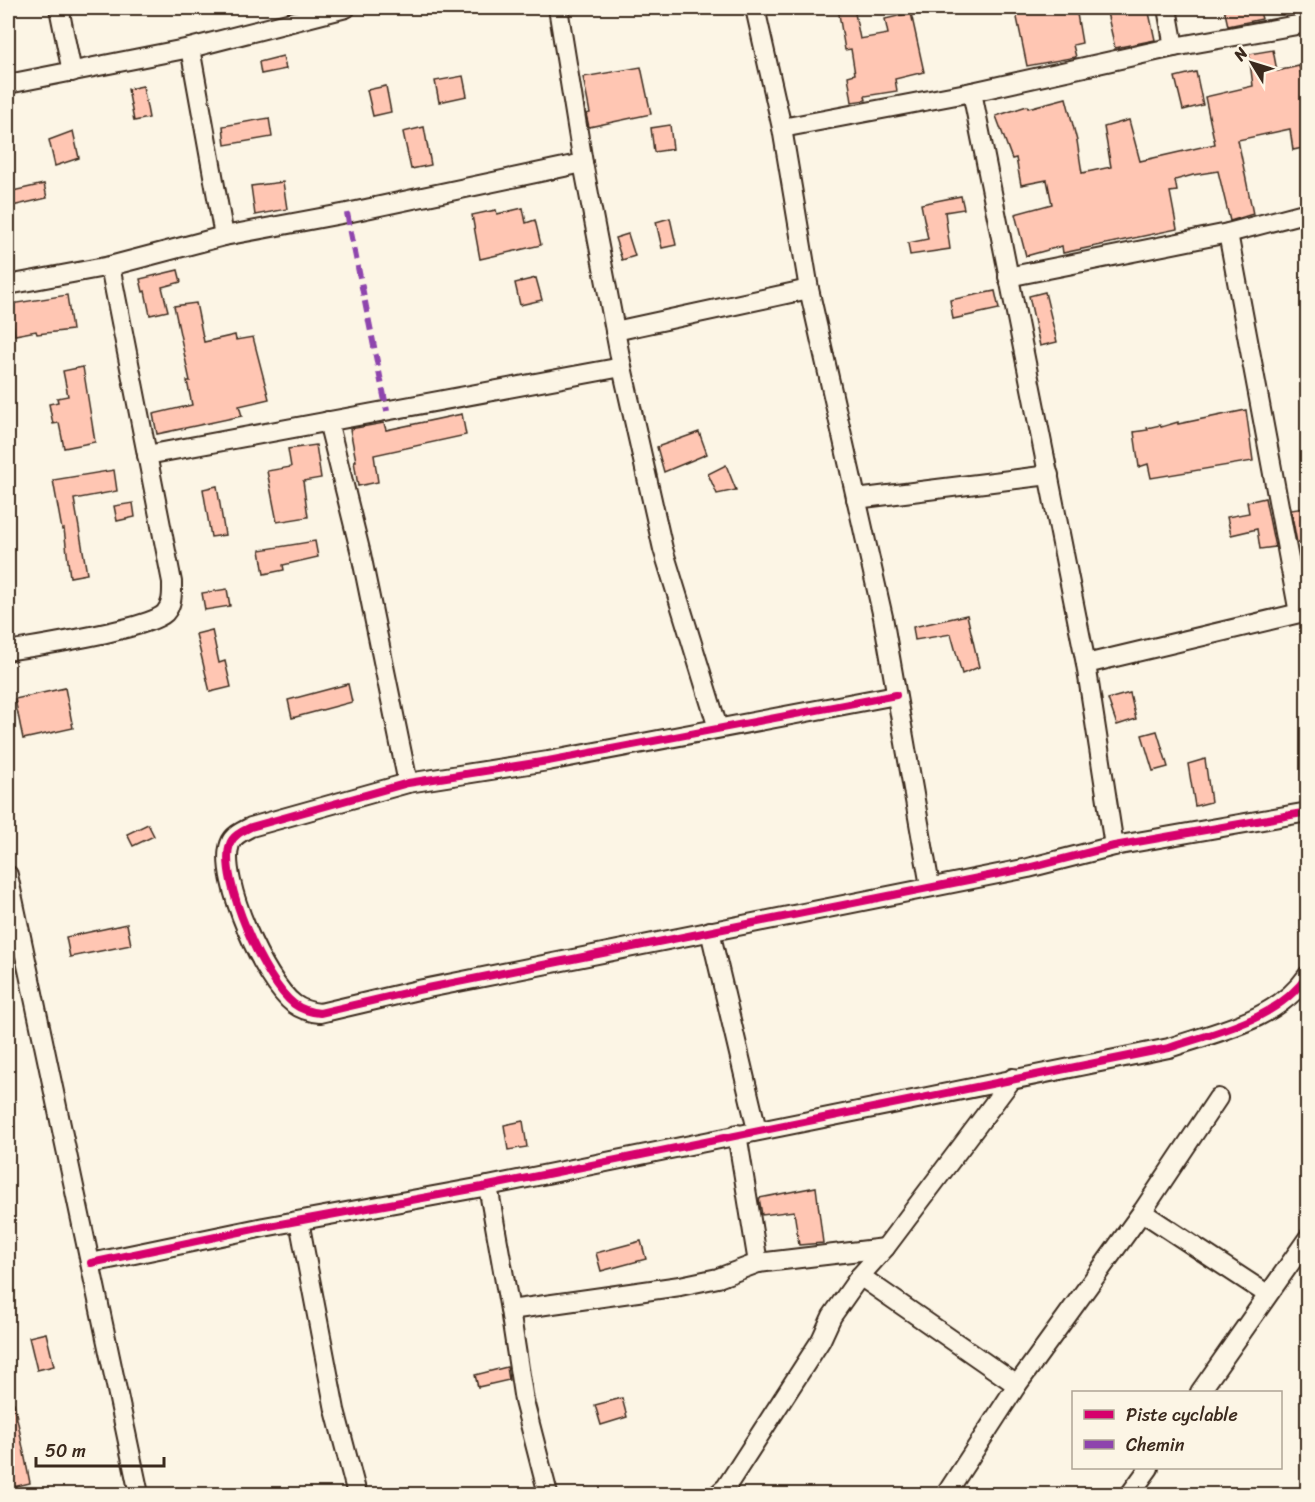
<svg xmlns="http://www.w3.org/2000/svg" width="1315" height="1502" font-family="Sriracha,sans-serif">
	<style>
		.building { fill: #ffc6b3; stroke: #3b2a1e; stroke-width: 1.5 }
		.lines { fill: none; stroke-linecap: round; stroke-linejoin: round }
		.minor-casing { stroke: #3b2a1e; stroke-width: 22 }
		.minor { stroke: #fcf5e5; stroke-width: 18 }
		.quiet { stroke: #8e44ad; stroke-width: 6; stroke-dasharray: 12 6; stroke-linecap: butt }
		.cycleway-casing { stroke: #fcf5e5; stroke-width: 11 }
		.cycleway { stroke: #d6006c; stroke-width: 8 }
	</style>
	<rect width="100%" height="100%" fill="#fcf5e5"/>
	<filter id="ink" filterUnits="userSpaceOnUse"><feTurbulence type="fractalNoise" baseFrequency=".0167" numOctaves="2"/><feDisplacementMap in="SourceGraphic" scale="12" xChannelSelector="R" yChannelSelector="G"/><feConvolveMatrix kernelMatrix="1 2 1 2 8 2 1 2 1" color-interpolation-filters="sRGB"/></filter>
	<g filter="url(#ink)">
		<g class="building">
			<path d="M838,8H854L860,39L888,34L885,19L911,13L924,72L895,79L897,91L865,96L866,100L852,102L848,76L855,74L851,49L845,50Z"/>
			<path d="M1015,8H1076L1082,43L1073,45L1076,57L1027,66Z"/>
			<path d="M1106,8H1148L1155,40L1115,48Z"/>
			<path d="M1224,8H1259L1262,19L1228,26Z"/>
			<path d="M1273,50L1277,71L1299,66L1308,103V147L1293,150L1290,129L1238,140L1253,214L1230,221L1218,171L1193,175L1175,180L1177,191L1170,192L1177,229L1063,253L1062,246L1026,256L1015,214L1052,204L1047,180L1021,185L1016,158L1012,159L996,116L1027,106L1028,108L1066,98L1077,141L1082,173L1111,167L1104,127L1129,120L1140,161L1215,144L1205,97L1253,86L1249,54Z"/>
			<path d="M283,56L286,69L261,74L259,62Z"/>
			<path d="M641,67L651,114L589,127L586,114L590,113L583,77Z"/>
			<path d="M1196,72L1203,105L1183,110L1175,77Z"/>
			<path d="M463,76L467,96L439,102L435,81Z"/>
			<path d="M143,86L149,118L134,121L128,89Z"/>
			<path d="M386,86L391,112L373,116L367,90Z"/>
			<path d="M269,118L272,137L225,145L223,126Z"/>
			<path d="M670,125L673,149L654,152L651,128Z"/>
			<path d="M424,127L431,165L411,169L403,132Z"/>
			<path d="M73,131L79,158L55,166L49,140Z"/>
			<path d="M283,182L287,209L255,215L251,186Z"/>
			<path d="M44,184L47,198L8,207V192Z"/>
			<path d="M961,196L964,209L945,212L950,249L910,255L908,243L928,239L921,204Z"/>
			<path d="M523,208L526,223L535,220L541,245L480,259L472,215L496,210L497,214Z"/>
			<path d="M670,218L676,245L662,248L656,222Z"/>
			<path d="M628,234L635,256L622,260L615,238Z"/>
			<path d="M178,270L181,282L162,287L168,311L150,315L145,291L143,292L140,279Z"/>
			<path d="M536,278L542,300L520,305L515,283Z"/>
			<path d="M995,291L999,309L953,319L950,300Z"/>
			<path d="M1045,292L1057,342L1040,346L1029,296Z"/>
			<path d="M67,295L72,330L37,334L36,331L15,335L10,304Z"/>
			<path d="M196,303L204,342L235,335L236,340L253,337L269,399L239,406L242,416L157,434L153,414L192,405L187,381H190L174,306Z"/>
			<path d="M83,367L95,442L64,448L59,423L53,424L49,404L58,402L57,398L68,396L63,371Z"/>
			<path d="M1246,410L1253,461L1151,478L1148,464L1139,467L1134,432L1148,430L1147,428L1160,425L1161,427L1178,422V424Z"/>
			<path d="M462,414L466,435L374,455L378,482L358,486L354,461H356L350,429L384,423L386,430Z"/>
			<path d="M699,432L707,454L664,472L657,447Z"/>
			<path d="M316,445L321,478L303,481L308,517L277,522L267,471L291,467L288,449Z"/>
			<path d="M726,465L736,490L717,494L708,474Z"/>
			<path d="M114,470L117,491L74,499L87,574L70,577L64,529L62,530L53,480Z"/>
			<path d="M217,486L225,535L211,537L203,489Z"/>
			<path d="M1265,498L1275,547L1260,549L1257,529L1231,535L1227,517L1249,513L1247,502Z"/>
			<path d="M133,503L135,517L117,521L114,506Z"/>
			<path d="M1304,508L1308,542L1297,543L1291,510Z"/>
			<path d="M315,541L318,557L283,565L284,570L264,574L260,550Z"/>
			<path d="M227,589L230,606L205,610L202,593Z"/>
			<path d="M967,615L979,667L962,674L951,634L915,640L913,627Z"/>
			<path d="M212,630L219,663L225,661L231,687L210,692L196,634Z"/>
			<path d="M348,684L352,702L292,718L288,700Z"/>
			<path d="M65,688L73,728L23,739L15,699Z"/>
			<path d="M1130,693L1136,719L1117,725L1108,699Z"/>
			<path d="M1157,731L1168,767L1153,771L1142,735Z"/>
			<path d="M1205,759L1211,802L1195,806L1188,764Z"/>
			<path d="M148,824L154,836L133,846L127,834Z"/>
			<path d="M127,924L131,945L70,957L66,937Z"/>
			<path d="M523,1121L527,1147L508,1150L504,1125Z"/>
			<path d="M816,1187L823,1243L799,1245L794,1211L762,1215L759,1198Z"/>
			<path d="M641,1241L646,1259L601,1271L596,1253Z"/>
			<path d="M46,1333L54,1366L37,1370L29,1337Z"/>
			<path d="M507,1367L509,1380L478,1387L475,1375Z"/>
			<path d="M622,1398L627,1417L601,1425L595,1405Z"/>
			<path d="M14,1403L30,1483L9,1488L8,1478V1404Z"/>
		</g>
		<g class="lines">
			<defs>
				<g id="minor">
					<path d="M59,8L72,72"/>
					<path d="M558,8L583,163L622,367L663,549L718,728"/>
					<path d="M755,8L782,128L972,92L1174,47L1308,23"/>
					<path d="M1167,8L1174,47"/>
					<path d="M190,48L224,236"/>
					<path d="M8,84L190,48L346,8"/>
					<path d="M972,92L1086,664L1114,846"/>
					<path d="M782,128L809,289L883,617L930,886"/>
					<path d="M1228,233L1299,613"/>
					<path d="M1008,277L1228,233L1308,212"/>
					<path d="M8,285L110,266L224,236L347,213L583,163"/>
					<path d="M615,331L809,289"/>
					<path d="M328,421L361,554L408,783"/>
					<path d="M147,455L622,367"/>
					<path d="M856,499L1049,475"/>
					<path d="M8,651C36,646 149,629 165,613C173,604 172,593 172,582L110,266"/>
					<path d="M1086,664L1308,611"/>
					<path d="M896,695L548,761L408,783L251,827C243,831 233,835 230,844C218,879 265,982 294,1004C302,1010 310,1012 320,1013L418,990L1028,868L1114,846L1308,812"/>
					<path d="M8,875L139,1494"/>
					<path d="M710,931L757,1130"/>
					<path d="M737,1134L758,1263"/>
					<path d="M488,1186L510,1310L524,1401L548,1494"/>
					<path d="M1142,1212L1267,1294"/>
					<path d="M299,1221L335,1410L357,1494"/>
					<path d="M91,1263L264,1227L488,1186L1169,1048C1218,1031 1276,1021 1308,975"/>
					<path d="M860,1276L1017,1385"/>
					<path d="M510,1310L680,1286L718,1278L758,1263L885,1248"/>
					<path d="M1200,1392L1308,1238"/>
					<path d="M718,1494L726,1487L821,1340L832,1316L860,1276L885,1248L1013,1078"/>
					<path d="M946,1494L1017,1385L1142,1212L1218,1098"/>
					<path d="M1130,1494L1149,1468"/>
				</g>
			</defs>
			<use href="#minor" class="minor-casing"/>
			<use href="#minor" class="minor"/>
			<path class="quiet" d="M347,213L387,411"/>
			<defs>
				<g id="cycleway">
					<path d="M896,695L548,761L408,783L251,827C243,831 233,835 230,844C218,879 265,982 294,1004C302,1010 310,1012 320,1013L418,990L1028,868L1114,846L1308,812"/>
					<path d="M91,1263L264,1227L488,1186L1169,1048C1218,1031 1276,1021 1308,975"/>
				</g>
			</defs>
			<use href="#cycleway" class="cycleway-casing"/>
			<use href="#cycleway" class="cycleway"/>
		</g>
	</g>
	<rect width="1315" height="1502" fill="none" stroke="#fcf5e5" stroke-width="30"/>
	<rect x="15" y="15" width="1285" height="1472" fill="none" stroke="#3b2a1e" stroke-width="2" filter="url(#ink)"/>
	<rect x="1072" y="1391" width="210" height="78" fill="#fcf5e5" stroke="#afa495" stroke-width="1.5"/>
	<rect x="1084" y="1410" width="30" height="9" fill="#d6006c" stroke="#afa495" stroke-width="1.5"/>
	<text x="1126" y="1421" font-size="18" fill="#3b2a1e">Piste cyclable</text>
	<rect x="1084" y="1440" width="30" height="9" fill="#8e44ad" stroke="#afa495" stroke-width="1.5"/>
	<text x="1126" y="1451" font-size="18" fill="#3b2a1e">Chemin</text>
	<g transform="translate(1252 63) rotate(308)" stroke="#fcf5e5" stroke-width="4.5" paint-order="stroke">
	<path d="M0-4.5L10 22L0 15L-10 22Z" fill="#3b2a1e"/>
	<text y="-9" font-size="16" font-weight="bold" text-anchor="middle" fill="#3b2a1e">N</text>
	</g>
	<path d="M36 1457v9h128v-9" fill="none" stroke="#3b2a1e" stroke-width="3"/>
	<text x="45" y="1457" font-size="18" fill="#3b2a1e" stroke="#fcf5e5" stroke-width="4.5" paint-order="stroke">50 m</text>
</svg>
